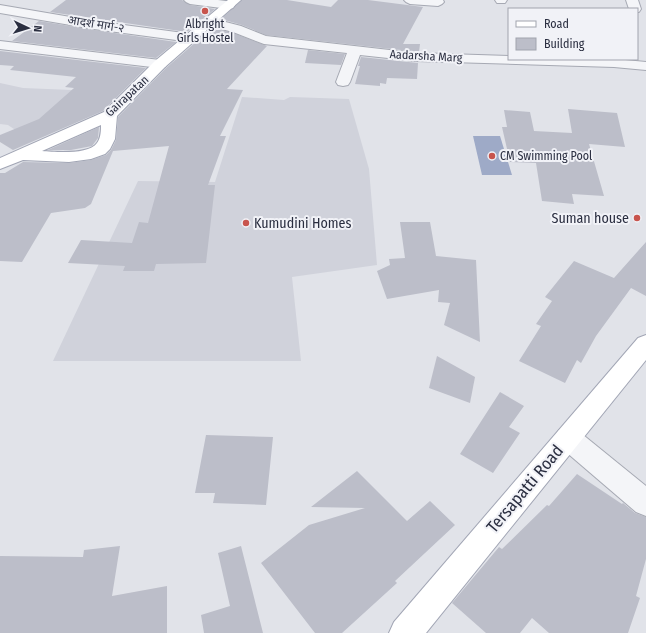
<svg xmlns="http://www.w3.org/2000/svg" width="646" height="633" font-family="'Fira Sans Condensed','Noto Sans Devanagari',sans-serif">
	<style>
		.built { fill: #d0d2db }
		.water { fill: #9eaac7 }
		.building { fill: #bcbec9 }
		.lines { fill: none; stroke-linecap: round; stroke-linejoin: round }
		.minor-casing { stroke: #a6a9b3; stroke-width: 2 }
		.major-casing { stroke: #a1a5b4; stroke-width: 2 }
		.minor { fill: #f4f5f8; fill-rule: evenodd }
		.major { fill: #fff; fill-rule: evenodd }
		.poi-dot { fill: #c8544d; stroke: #f1f2f7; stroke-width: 1.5 }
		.labels { text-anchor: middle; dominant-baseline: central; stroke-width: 4; stroke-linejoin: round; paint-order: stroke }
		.far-street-label { font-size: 12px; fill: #2a2e40; stroke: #f1f2f7 }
		.far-poi-label { font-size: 12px; fill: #2a2e40; stroke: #f1f2f7 }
		.poi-label { font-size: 14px; fill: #2a2e40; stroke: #f1f2f7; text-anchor: end }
		.near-street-label { font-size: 17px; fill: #2a2e40; stroke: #f1f2f7 }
	</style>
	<rect width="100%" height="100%" fill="#e1e3e9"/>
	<g class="built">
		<path d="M0,83L23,88L72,90L112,95L32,141L8,125L0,124Z"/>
		<path d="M242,97L284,100L290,97L349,99L369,169L377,265L292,277L301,361H53L138,181L215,182Z"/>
	</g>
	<path class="water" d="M473,136H500L512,175H482Z"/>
	<g class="building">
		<path d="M66,0H182L190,5L215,9L187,32L50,12Z"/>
		<path d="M242,0H287L331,7L338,0H368L423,7L403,44H420L419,52L266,35L242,25L221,19Z"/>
		<path d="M39,21L94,30L176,42L156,58L12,41Z"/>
		<path d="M212,28L233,33L267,46L227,89L243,90L220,136H226L208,185H215L206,263L156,264L154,271H123L125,266L68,263L81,240L132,243L139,222L148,223L169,146L113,151L91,204L85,208L51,213L22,262L0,261V173H5L23,162L69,163L91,160L106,155L111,150L116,140L118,117L166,68Z"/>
		<path d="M308,50L345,54L341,65L305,63Z"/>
		<path d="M0,51L146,68L103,111L13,150L0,142V135L39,119L74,88L65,87L76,77L10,70L14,66L0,65Z"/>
		<path d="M361,57L418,63L417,79L387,78L386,84L380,83V86L355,84L360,66H358Z"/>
		<path d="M568,109L617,113L625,147L589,144L604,196L572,194L574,204L542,201L536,163L510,162L502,127H507L504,110L530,112L534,131L572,133Z"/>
		<path d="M99,127L98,138L92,146L71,150H48Z"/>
		<path d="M400,222H430L436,256L476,260L480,342L444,325L450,303L438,302L439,290L387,299L377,271L390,265L389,259L405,258Z"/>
		<path d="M646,242V296L631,288L596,336L581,363L577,360L565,383L519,361L541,326L536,324L552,301L545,297L574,261L614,278Z"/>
		<path d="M437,356L475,377L470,403L429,388Z"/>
		<path d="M500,392L524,406L509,427L520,433L493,473L460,454Z"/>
		<path d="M206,435L273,437L266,505L213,503L215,493H195Z"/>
		<path d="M357,471L407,521L430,501L455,525L395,581L397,583L342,633H315L261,563L309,525L365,508L311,507Z"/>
		<path d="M577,474L622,504L623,503L635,513L646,517V559L636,596L640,598L628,633H549L532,618L520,633H486L452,603L499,547L502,549L547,505L549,506Z"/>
		<path d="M120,546L112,596L167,586V633H0V556L83,557L84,550Z"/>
		<path d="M241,546L263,633H204L201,615L230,606L218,553Z"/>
	</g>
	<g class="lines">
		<defs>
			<g id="minor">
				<path d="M184,0H218L233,2L235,5L233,8L229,9L190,4L186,2Z"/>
				<path d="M404,0H443L444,2L442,4L438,6L410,4L406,2Z"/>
				<path d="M495,0H507L505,3H497Z"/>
				<path d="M626,0H638L641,9L639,12H637V9H629Z"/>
				<path d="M0,5L94,21L191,34L196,35L197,38L196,41L191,42L94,29L0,13Z"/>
				<path d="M210,18L241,26L266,36L416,53L509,56V59H615L646,62V70L614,67L416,61L360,55L350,82L348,85L343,86L338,85L336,82L347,53L264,44L233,32L206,25L204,22L206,19Z"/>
				<path d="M0,41L160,60L165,61L167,64L165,67L160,68L0,49Z"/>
				<path d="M568,427L577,430L646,486V516L636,512L559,446L555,438L559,430Z"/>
			</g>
			<g id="major">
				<path d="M228,0H241L165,67L117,116L115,139L110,149L105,154L91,159L69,162L23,160L0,169V158L104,112L155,61ZM101,125C101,130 101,138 97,143C89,155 55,152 42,151Z"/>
				<path d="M646,335V360L426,633H389L394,622L638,338Z"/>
			</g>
		</defs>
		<use href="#minor" class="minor-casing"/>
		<use href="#major" class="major-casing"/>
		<use href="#minor" class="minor"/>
		<use href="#major" class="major"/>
	</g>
	<g class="poi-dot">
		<circle cx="205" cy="11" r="4"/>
		<circle cx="492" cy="156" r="4"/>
		<circle cx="637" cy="218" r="4"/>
		<circle cx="246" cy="223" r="4"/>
	</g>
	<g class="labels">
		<g class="far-street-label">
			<text transform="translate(96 24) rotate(9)">आदर्श मार्ग-२</text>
			<text transform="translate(426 56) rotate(3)">Aadarsha Marg</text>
			<text transform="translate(127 96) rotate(-43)">Gairapatan</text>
		</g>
		<g class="far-poi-label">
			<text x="205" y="24">Albright<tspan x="205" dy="14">Girls Hostel</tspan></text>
			<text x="500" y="156" text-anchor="start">CM Swimming Pool</text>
		</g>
		<g class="poi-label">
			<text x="629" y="218">Suman house</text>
			<text x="254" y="223" text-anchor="start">Kumudini Homes</text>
		</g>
		<g class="near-street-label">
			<text transform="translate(525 489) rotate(-50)">Tersapatti Road</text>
		</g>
	</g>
	<rect x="508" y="8" width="130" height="52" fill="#f1f2f7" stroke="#a1a4ae"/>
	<rect x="516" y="21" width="20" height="6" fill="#ffffff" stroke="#a1a4ae"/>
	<text x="544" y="28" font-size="12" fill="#2a2e40">Road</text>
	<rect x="516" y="38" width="20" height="12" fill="#bcbec9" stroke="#a1a4ae"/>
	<text x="544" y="48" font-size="12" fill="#2a2e40">Building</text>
	<g transform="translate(28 28) rotate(94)" stroke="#f1f2f7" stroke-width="3" paint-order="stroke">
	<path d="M0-3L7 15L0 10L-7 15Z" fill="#2a2e40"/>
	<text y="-6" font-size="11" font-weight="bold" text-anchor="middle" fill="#2a2e40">N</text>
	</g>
</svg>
